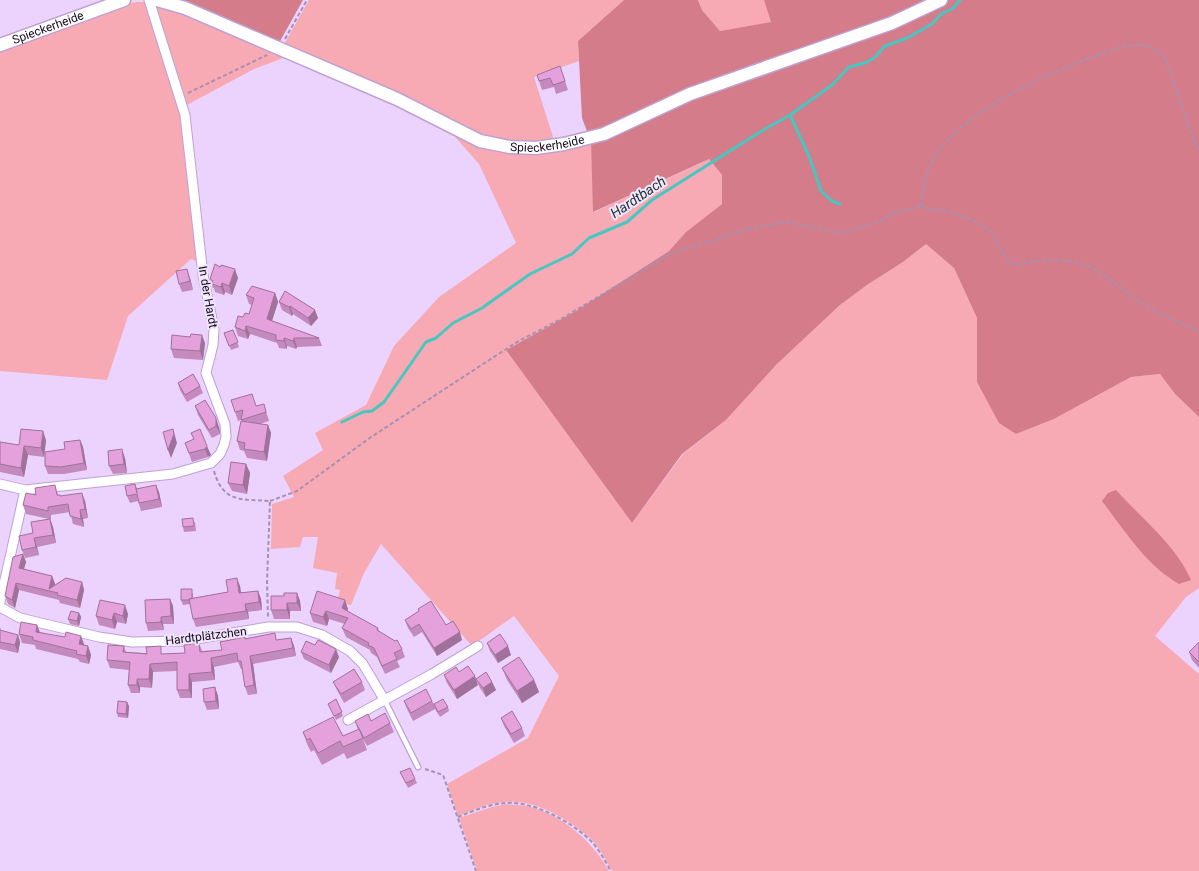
<svg xmlns="http://www.w3.org/2000/svg" width="1199" height="871" viewBox="0 0 1199 871" font-family="Roboto,sans-serif">
<style>
.green{fill:#f7aab4}
.forest{fill:#d47c89}
.lines{fill:none;stroke-linecap:round;stroke-linejoin:round}
.stream{stroke:#48c6c0;stroke-width:3}
.service-casing{stroke:#bea1d3;stroke-width:7}
.minor-casing{stroke:#bea1d3;stroke-width:11}
.secondary-casing{stroke:#bea1d3;stroke-width:15}
.path{stroke:#a591b3;stroke-width:2;stroke-dasharray:4 2.5;stroke-linecap:butt}
.service{stroke:#fff;stroke-width:4.5}
.minor{stroke:#fff;stroke-width:9}
.secondary{stroke:#fff;stroke-width:12}
.wall{fill:#c48abd}
.shaded-wall{fill:#a0719a}
.building{fill:#e4a1dc;stroke:#a0719a}
.labels{text-anchor:middle;stroke-width:4;stroke-linejoin:round;paint-order:stroke}
.street-label{font-size:12px;fill:#160b1d;stroke:#f1e5fb}
.water-label{font-size:14px;font-style:italic;fill:#1c3230;stroke:#f1e5fb}
</style>
<rect width="100%" height="100%" fill="#ebd3fd"/>
<path class="green" d="M309 0H624L578 41 579 61 534 77 554 140 510 142 480 135 282 48Z
M698 0H764L772 22 720 31 702 10Z
M136 2H146L178 97 199 262 191 259 128 316 107 380 0 371V51L121 5Z
M152 3 185 12 286 57 254 69 185 106Z
M449 130 480 145 591 142 594 212 709 159 722 175V204L686 232 669 251 576 311 506 350 632 523 683 454 726 420 776 365 840 305 867 285 903 262 926 244 954 268 977 318V382L1016 434 1054 419 1131 377 1160 374 1175 394 1199 417V588L1186 597 1155 636 1199 674V871H612C606 860 600 848 591 839 568 819 537 799 505 802 489 803 473 810 458 816L447 784 528 738 559 676 514 616 472 646 381 544 364 573 351 605 337 603 340 590 335 589 337 573 313 568 318 537H303L300 547 271 549 272 504 294 497 283 476 323 450 315 433 366 405 394 346 439 297 516 243 479 164Z
M506 804C516 805 527 805 537 809 567 819 594 844 609 871H477L459 818 492 807Z"/>
<path class="forest" d="M178 0H303L279 43Z
M624 0H698L702 10 720 31 771 22 764 0H1199V417L1175 394 1160 374 1131 377 1054 419 1016 434 999 423 977 382V318L954 268 926 244 903 262 867 285 840 305 776 365 726 420 682 454 632 523 506 350 576 311 669 251 686 232 722 204V175L709 159 593 212 591 142 582 118 578 41Z
M1116 490C1141 518 1176 545 1191 580L1179 584C1146 565 1125 531 1102 501L1108 493Z"/>
<g class="lines">
<path class="stream" d="M790 115 809 156 821 191 832 201 840 204
M342 422 363 412 372 411 384 402 426 342 436 338 453 323 482 308 530 274 572 254 589 238 627 222 652 200 760 132 790 115 832 85 849 67 865 63 874 58 885 46 907 38 932 24 941 14 952 9 960 0"/>
<g class="service-casing">
<path id="service" d="M385 701 418 767"/>
</g>
<g class="minor-casing">
<path id="minor" d="M0 484 25 490 173 474 211 463 220 454 224 445 226 437 225 424 206 373 213 345 214 329 203 275 185 115 149 0
M0 602 25 490
M0 607 20 618 99 637 132 642 184 641 268 627H297L322 635 350 651 363 664 385 701
M348 720 432 674 478 646"/>
</g>
<g class="secondary-casing">
<g id="secondary">
<path id="s1" d="M157 0 185 8 397 99 480 141 510 147 536 148 564 144 604 134 690 94 892 23 941 0"/>
<path id="s2" d="M0 45 124 0"/>
</g>
</g>
<path class="path" d="M285 39 307 0
M188 93 267 55
M920 207C924 183 928 162 944 144 979 104 1049 73 1098 55 1112 50 1127 43 1142 45 1152 46 1158 51 1165 57L1194 141 1199 149
M214 471C223 503 241 499 270 501L267 582 268 617
M270 501 297 491 371 437 517 342 561 319 667 256 680 250 716 240 747 229 787 222 840 233 879 222 895 212 920 207 951 212 973 220 992 232 1005 257 1015 265C1040 259 1070 256 1094 269 1109 278 1123 290 1137 300 1156 313 1178 322 1199 331
M425 769 443 775 476 871
M458 817C473 811 489 804 506 803 534 801 572 822 592 842 600 851 605 861 611 871"/>
<use href="#service" class="service"/>
<use href="#minor" class="minor"/>
<use href="#secondary" class="secondary"/>
</g>
<path class="wall" d="M537 75H563L568 90 556 94 554 87 542 90Z
M190 278 193 290 182 292 179 284Z
M238 278 232 295 225 292 224 295 215 292 214 288H213L210 279Z
M285 291 318 318 311 326 293 314 292 316 282 310 279 302Z
M275 293 278 302 272 321 319 338 322 346 297 347 296 349 287 346V349L279 348 277 343 250 334 248 339 238 336 235 327 243 317 249 314 252 305 249 304 246 295Z
M233 330 239 347 231 350 224 333Z
M205 343 203 360 174 358 171 349Z
M178 383 200 386 203 393 187 402 180 390Z
M264 404 269 421 260 424 268 425 271 433 267 461 247 458 244 451 240 450 237 441 242 421 241 420 238 421 235 412Z
M195 406 219 427 220 434 212 438 198 415Z
M191 433 211 455 208 457 192 462 185 443 194 439Z
M46 440 44 457 28 455 24 477 0 472V442L19 445Z
M80 440 83 447 87 470 64 474H48L45 466Z
M125 458 127 473 113 474 109 466Z
M246 464 250 473 247 494 232 491 228 483Z
M135 484 137 489 159 492 162 507 141 511 138 501 130 503 127 496Z
M55 485 58 495 60 496 85 501 88 518 83 519 84 527 73 524 70 512 51 515V519H50L53 527 56 543 37 547 39 555 25 558 22 550 33 533 49 519 26 514 23 505 36 495Z
M195 522 196 531 184 532 183 527Z
M23 554 26 562 24 569 52 576 55 584V585L82 582 84 590 80 608 60 603 59 600 19 590 15 608 8 604 5 596Z
M240 586 241 593 258 591 261 599 262 610 248 612 249 619 196 627 193 619 190 604 183 605 181 600 193 593V598L228 592Z
M317 591 348 609 347 611 378 628 379 631 402 649 405 657 397 661 400 667 385 674 377 657 371 653 370 650 346 637 342 628 345 624 329 619 327 626 313 622 310 613Z
M297 593 300 601 301 611H290V619H274L271 610 284 596Z
M170 599 173 606 174 624H163L164 630 148 631 146 623Z
M100 600 128 614 126 624 117 622 115 629 99 625 96 616Z
M418 609 446 625 462 640 437 656 422 632 414 637 408 628 405 620 419 611Z
M79 613 81 617 79 626 70 624 68 619Z
M37 625 40 632 84 644V645L88 646 91 655 89 664 80 662 78 659 36 649 35 645 22 643 19 634Z
M0 627 1 630 18 635 20 642 18 653 0 649Z
M246 638 277 640 291 638 294 646 296 656 253 664 257 694 248 695 245 687 242 669H241L238 662 214 667 215 680 192 682V698H180L177 690V671L153 672 152 688 140 687V693H131L128 685 129 670 110 668 107 660 124 646 126 652 164 654 185 653 199 643 202 651 222 650Z
M1199 642V668L1192 660 1189 652Z
M487 643 511 655 498 663 490 651Z
M301 652 339 657 331 673 304 659Z
M502 668 534 680 539 692 522 703 507 680Z
M459 672 478 685 457 699 447 683 444 675Z
M476 679 492 682 496 690 486 697 480 688Z
M333 682H362L365 690 344 703 337 690Z
M215 687 218 696 219 709 207 710 204 702Z
M336 699 343 716 336 720 328 704Z
M404 701H432L434 704 448 707 449 711 440 717 435 709 413 721 407 709Z
M129 706 128 718 118 717 117 713Z
M501 718 522 728 525 736 514 743 504 726Z
M355 721H371L390 723 394 732 367 746 363 739 367 750 347 759 344 753 322 765 314 750 311 752 307 744 303 732 343 736 358 730Z
M400 772 415 779 417 783 408 788Z"/>
<path class="shaded-wall" d="M187 269 190 278 193 290 190 281Z
M235 269 238 278 232 295 229 286Z
M222 283 225 292 224 295 221 287Z
M275 293 278 302 270 327 267 319Z
M290 306 293 314 292 316 289 307Z
M315 310 318 318 311 326 308 318Z
M246 326 250 334 248 339 245 331Z
M202 335 205 343 203 360 200 351Z
M284 338 287 346V349L284 341Z
M294 338 297 347 296 349 293 341Z
M216 418 219 427 220 434 216 426Z
M268 425 271 433 267 461 264 452Z
M173 429 177 443 171 458 168 450Z
M43 431 46 440 44 457 41 448Z
M80 440 83 447 87 470 84 463Z
M24 446 28 455 24 477 21 468Z
M207 446 211 455 208 457 205 449Z
M122 449 125 458 127 473 124 464Z
M246 464 250 473 247 494 243 485Z
M156 485 159 492 162 507 159 499Z
M82 493 85 501 88 518 85 509Z
M80 510 83 519 84 527 81 519Z
M50 519 53 527 56 543 53 535Z
M34 538 37 547 39 555 36 547Z
M23 554 26 562 22 576 19 568Z
M52 576 55 584 53 592 49 589Z
M237 578 240 586 242 601 239 593Z
M82 582 84 590 80 608 77 600Z
M16 583 19 590 15 608 12 600Z
M258 591 261 599 262 610 259 602Z
M297 593 300 601 301 611 297 603Z
M170 599 173 606 174 624 171 616Z
M345 600 348 609 346 616 342 608Z
M287 603 290 611V619L287 610Z
M245 604 248 612 249 619 246 611Z
M125 605 128 614 126 624 123 616Z
M326 611 329 619 327 626 323 617Z
M79 613 81 617 79 626 77 621Z
M114 613 117 622 115 629 112 620Z
M161 617 163 624 164 630 161 622Z
M37 625 40 634 36 632Z
M460 632 462 640 437 656 434 648Z
M18 635 20 642 18 653 15 645Z
M81 636 84 644 82 653 79 644Z
M291 638 294 646 296 656 293 648Z
M88 646 91 655 89 664 86 656Z
M508 646 511 655 498 663 495 655Z
M336 649 339 657 331 673 329 665Z
M250 656 253 664 257 694 254 685Z
M211 658 214 667 215 680 212 672Z
M150 664 153 672 152 688 149 679Z
M189 674 192 682V698L189 690Z
M475 676 478 685 457 699 454 690Z
M137 679 140 687V693L137 685Z
M534 680 539 692 522 703 517 691Z
M492 682 496 690 486 697 483 688Z
M215 687 218 696 219 709 216 701Z
M127 702 129 706 128 718 126 714Z"/>
<path class="building" d="M560 66 565 81 553 85 550 78 539 81 537 75Z
M215 264 220 267 221 265 235 269 229 286 222 283 221 287 212 284 213 281 210 279Z
M187 269 190 281 179 284 176 271Z
M252 286 275 293 267 319 319 338H294L293 341 284 338V341L276 340V335L246 326 245 331 235 327 238 316 243 317 245 313 249 314 254 298 246 295Z
M285 291 315 310 308 318 290 306 289 307 279 302Z
M233 330 238 342 229 346 224 333Z
M191 334 202 335 200 351 171 349 172 335 190 337Z
M193 374 200 386 185 395 178 383Z
M252 394 256 406 264 404 266 412 241 420 243 410 235 412 231 400Z
M205 400 216 418V426L209 430 195 406Z
M241 421 268 425 264 452 244 449 245 443 237 441Z
M21 429 43 431 41 448 24 446 21 468 0 464V442L19 445Z
M173 429 174 434 168 450 163 432Z
M200 429 207 446 205 449 189 453 185 443 194 439 191 433Z
M80 440 84 463 61 467 45 466V452L65 449 64 442Z
M122 449 124 464 109 466 108 451Z
M231 462 246 464 243 485 228 483Z
M135 484 137 493 136 489 156 485 159 499 139 503 137 494 127 496 125 486Z
M55 485 57 495H60V496L82 493 85 509 80 510 81 519 70 516 68 504 48 507V511L23 505 26 493 36 495 35 488Z
M193 518 194 526 183 527 182 519Z
M50 519 53 535 34 538 36 547 22 550 19 536 33 533 31 522Z
M23 554 19 568 52 576 49 589 66 578 82 582 77 600 57 595 58 593 16 583 12 600 5 596 13 557Z
M237 578 239 593 258 591 259 602 245 604 246 611 193 619 189 599 228 592 226 580Z
M181 589H192V598L189 599 190 600H181Z
M317 591 345 600 342 608 378 628 377 630 395 641 397 640 402 649 394 653 397 659 382 666 374 648 368 645 369 643 342 628 348 618 326 611 323 617 310 613Z
M284 593H297V603H287V610H271V596H284Z
M170 599 171 616 161 617V622L146 623 145 600Z
M100 600 125 605 123 616 114 613 112 620 96 616Z
M431 601 446 625 453 621 460 632 434 648 419 624 411 629 405 620 419 611 418 609Z
M71 611 79 613 77 621 68 619Z
M21 622 37 625 36 632 65 637 66 632 81 636 79 644 88 646 86 656 76 654 77 651 33 640V637L19 634Z
M0 630 18 635 15 645 0 642Z
M275 633 276 640 291 638 293 648 250 656 254 685 245 687 241 661H238L237 653 211 658 212 672 189 674V690H177V662L150 664 149 679H137V685H128L130 662 107 660 108 645 124 646 123 652 147 654 146 647 161 646V654L185 653 184 645 199 643 200 652 222 650 220 642 245 637V639Z
M500 634 508 646 495 655 487 643Z
M318 640 336 649 329 665 301 652 306 641 315 645Z
M1199 642V662L1189 652Z
M519 657 534 680 517 691 502 668Z
M468 666 475 676 454 690 444 675 456 667 459 672Z
M354 669 362 682 341 694 333 682Z
M486 672 492 682 483 688 476 679Z
M215 687 216 701 204 702 203 689Z
M426 689 432 701 411 713 404 701Z
M336 699 342 712 334 716 328 704Z
M443 699 448 707 438 712 434 704Z
M118 701 127 702 126 714 117 713Z
M512 711 522 728 511 734 501 718Z
M385 713 390 723 364 738 355 721 368 714 371 721Z
M333 717 343 736 359 729 363 738 343 747 340 741 318 753 310 738 307 740 303 732Z
M410 768 415 779 406 783 400 772Z"/>
<g class="labels">
<g class="street-label">
<text dy="4" stroke="none"><textPath href="#s2" startOffset="51">Spieckerheide</textPath></text>
<text dy="4" stroke="none"><textPath href="#s1" startOffset="421">Spieckerheide</textPath></text>
<text transform="translate(208 297) rotate(80)" y="4">In der Hardt</text>
<text transform="translate(206 636) rotate(-7)" y="4">Hardtplätzchen</text>
</g>
<g class="water-label">
<text transform="translate(638 197) rotate(-34)" y="5">Hardtbach</text>
</g>
</g>
</svg>
